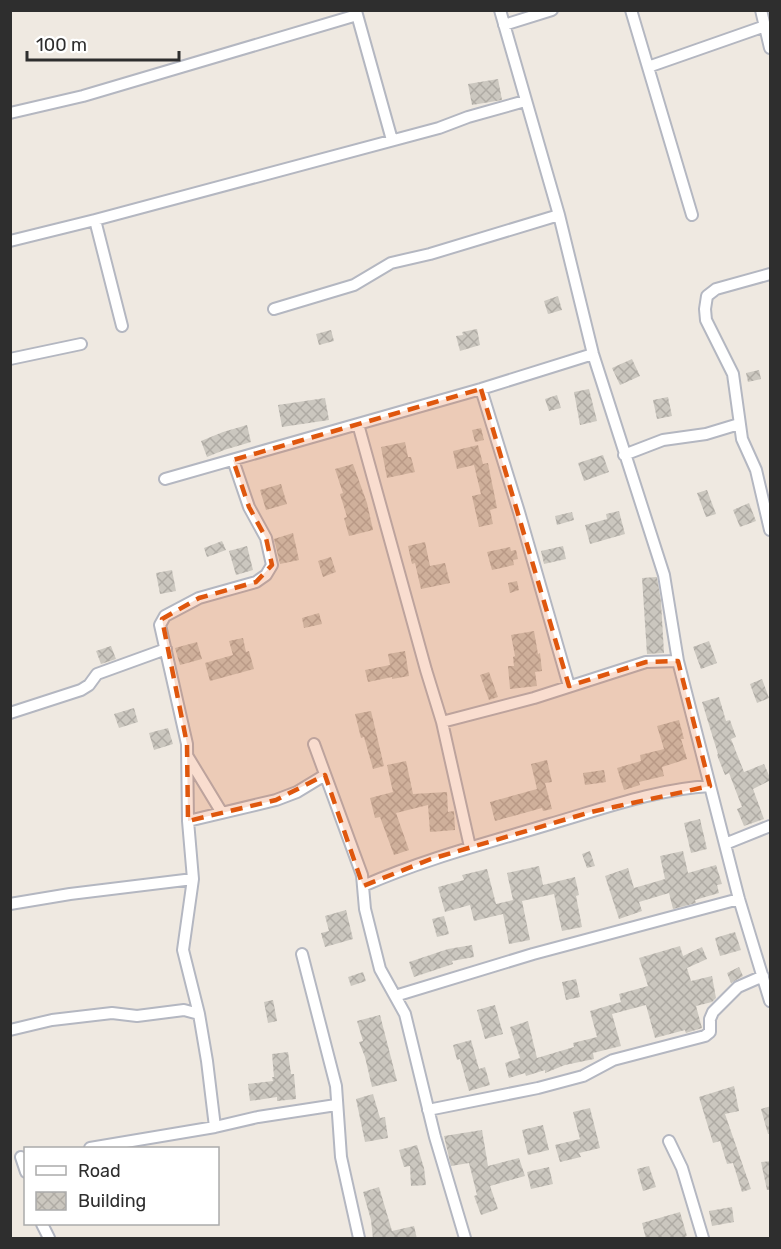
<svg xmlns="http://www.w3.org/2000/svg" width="781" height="1249" viewBox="0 0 781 1249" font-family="Rubik,sans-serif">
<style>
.building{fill:url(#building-cross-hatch)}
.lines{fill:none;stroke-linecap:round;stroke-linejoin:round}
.street-casing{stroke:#b4b7c1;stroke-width:14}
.street{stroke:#fff;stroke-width:10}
.marked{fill:#df570e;fill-opacity:0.2;stroke:#df570e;stroke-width:4.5;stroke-dasharray:12 8;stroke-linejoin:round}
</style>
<defs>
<pattern id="building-cross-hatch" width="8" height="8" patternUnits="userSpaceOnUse" patternTransform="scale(1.5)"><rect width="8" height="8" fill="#cbc7bf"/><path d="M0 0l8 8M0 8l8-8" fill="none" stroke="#afaba4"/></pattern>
</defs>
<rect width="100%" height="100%" fill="#efe9e1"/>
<path class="building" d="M498 79 502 100 472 105 468 84Z
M558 296 562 310 548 314 544 301Z
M477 329 480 345 460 351 456 336 463 335 462 332Z
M331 330 334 341 319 345 316 334Z
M632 359 640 376 620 385 612 368Z
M759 370 761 379 748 382 746 373Z
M589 389 597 421 580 425 574 392Z
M557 395 561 408 549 411 545 399Z
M668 397 672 416 657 419 653 400Z
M325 398 329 420 282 427 278 405Z
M247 425 251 442 224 450 207 457 201 441 223 432Z
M481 428 484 440 475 442 472 430Z
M405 442 408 457H411L415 472 387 478 381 447Z
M478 445 483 464 488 463 497 508 490 510 493 524 479 527 472 496 481 494 474 465 457 469 453 451Z
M603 455 609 472 584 481 578 463Z
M353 464 367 503 373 530 349 536 344 518 347 517 340 494 343 493 335 469Z
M281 484 287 504 266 510 260 490Z
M707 490 716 514 706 517 697 493Z
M749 503 756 521 740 527 733 510Z
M619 511 625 534 590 544 585 525 607 519 606 514Z
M572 512 574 520 557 525 555 516Z
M293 533 299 560 280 564 274 539Z
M222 541 226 550 207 557 204 548Z
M425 542 430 566 445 563 450 583 421 589 415 563 412 564 408 546Z
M247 546 253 570 236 575 229 551Z
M563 546 566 559 544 564 541 551Z
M510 547 511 551 516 550 518 559 513 560 514 565 492 570 487 552Z
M331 557 336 572 323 577 318 561Z
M172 570 176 591 160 594 156 573Z
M657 577 661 602 664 653 647 654 642 578Z
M517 581 519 590 510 593 508 583Z
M319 613 322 624 304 628 302 618Z
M534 631 538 654 540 653 542 671 535 672 537 686 510 689 508 666H514L513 657 515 656 511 635Z
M243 638 246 652 249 651 254 669 210 681 205 663 233 655 229 641Z
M709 641 717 663 701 669 693 647Z
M197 642 202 659 180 665 175 648Z
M111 646 116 659 101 664 96 651Z
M405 651 409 676 392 679V677L368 682 365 670 390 665 388 654Z
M489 672 498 697 489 700 480 675Z
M762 679 769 698 757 703 750 684Z
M719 697 726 721 730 720 736 737 731 739 744 772 764 764 771 780 753 789 764 819 744 826 737 809 742 807 729 773 725 775 717 755 718 754 702 702Z
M134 708 138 722 119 728 114 714Z
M371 711 384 766 373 769 364 737 361 738 355 714Z
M679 720 684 739H681L687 759 662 767 664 776 639 782 640 785 624 790 617 768 641 761 640 755 664 749 657 726Z
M168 728 173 744 154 750 149 733Z
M547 760 552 782 545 783 552 809 543 811 542 808 495 821 490 802 537 789 531 764Z
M406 761 413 794 447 792 448 812 454 811 455 830 430 832 428 805 396 813 409 850 394 855 380 817 375 818 370 798 393 792 387 765Z
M604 770 606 782 585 785 583 773Z
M700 819 707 849 691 853 684 823Z
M590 851 595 866 587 868 582 854Z
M683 851 688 873 716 865 722 884 717 885 719 893 695 900 696 903 673 909 669 893 639 902 642 911 619 919 605 876 628 868 634 888 665 879 660 856Z
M539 866 543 885 575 877 579 895 576 896 582 927 562 931 554 894 522 901 530 940 509 944 503 914 474 921 470 905 445 912 438 887 464 880 462 875 487 869 496 904 513 900 507 873Z
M346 910 353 939 325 947 321 933 329 931 325 916Z
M444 916 449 934 437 937 432 919Z
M735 932 741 950 720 956 715 938Z
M472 945 474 957 452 961 453 964 414 977 409 962 448 949Z
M680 946 683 956 702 947 707 959 687 968 691 981 712 976 716 998 712 1002 696 1006 702 1028 686 1033 685 1030 655 1038 646 1005 612 1014 621 1046 593 1053 594 1059 565 1065 545 1073V1070L526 1076 525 1073 509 1078 505 1063 520 1058 510 1027 528 1021 537 1058 574 1047 573 1043 597 1037 590 1011 621 1002 619 994 648 986 639 958Z
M739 967 743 976 731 983 727 973Z
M363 972 366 981 351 986 348 977Z
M576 979 580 997 566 1000 562 982Z
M273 1000 277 1021 268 1023 264 1002Z
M495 1005 503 1034 485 1039 477 1010Z
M380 1015 397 1081 372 1087 365 1057 359 1042 363 1041 357 1021Z
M471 1040 479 1069 485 1067 490 1085 469 1091 460 1059 457 1060 453 1045Z
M288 1052 291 1074H294L296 1099 277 1101V1097L250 1101 248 1084 273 1081 272 1077H274L272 1054Z
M734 1086 739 1111 725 1114 751 1189 742 1192 733 1163 727 1164 720 1141 713 1143 699 1097Z
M373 1094 380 1118 385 1117 388 1138 365 1142 356 1099Z
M771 1106V1134H768L761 1109Z
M590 1108 600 1148 579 1153 581 1157 560 1162 555 1145 580 1139 573 1112Z
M543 1125 549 1150 528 1155 522 1130Z
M482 1130 488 1166 519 1158 525 1176 490 1186 498 1209 481 1215 474 1196 477 1195 469 1163 451 1166 444 1136Z
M417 1145 424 1168 426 1185 411 1186 410 1166 404 1167 399 1150Z
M771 1161V1190H767L761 1162Z
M649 1166 656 1187 643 1191 637 1169Z
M549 1167 553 1184 531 1189 527 1172Z
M379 1187 392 1231 414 1226 417 1239H373L371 1220 363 1192Z
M732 1207 734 1222 712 1226 709 1211Z
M680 1212 687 1236 680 1239H646L642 1223Z"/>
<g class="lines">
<g class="street-casing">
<path id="street" d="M500 10 559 215 593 354 664 575 678 661 739 899 770 1001
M631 10 692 215
M761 10 770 48
M356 11 392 140
M504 25 552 10
M648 67 765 26
M10 113 83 96 357 15
M95 220 122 326
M10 241 95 220 439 128 468 117 525 101
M770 274 716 289 707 296 705 309 706 320 733 374 742 439 756 470 770 530
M274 309 354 285 391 263 430 254 559 215
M10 359 81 344
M481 389 519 512 569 686
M358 424 426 670 442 722 470 847
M624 455 663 440 706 434 739 424
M165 479 481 389 593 354
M10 713 81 690 89 685 97 674 166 649
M442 722 534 698 646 662 678 661
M314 744 362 875 365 909 380 969 405 1014 435 1137 465 1238
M188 757 222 813
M188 821 276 800 297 792 325 775
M725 844 770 826
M363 886C424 859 487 843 550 824 602 809 656 789 710 786
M10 904 70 894 193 879
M302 954 336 1086 341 1157 359 1238
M395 996 533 954 739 899
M10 1030 52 1020 112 1013 137 1016 184 1010 199 1014
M428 1110 538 1088 583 1076 613 1060 705 1036 710 1032V1019L713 1012 738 987 763 976
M215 1127 207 1061 199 1014 183 950 193 879 188 821 187 744 160 625 165 616 199 598 256 582 266 575 272 565 266 538 249 507 233 460
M669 1141 682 1168 703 1238
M90 1148 215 1127 258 1117 336 1105
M21 1157 26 1172
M42 1224 49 1238"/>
</g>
<use href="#street" class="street"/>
</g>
<path class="marked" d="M481 389 569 686 646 662 678 661 710 786 591 812 431 859 363 886 325 775 276 800 188 821 187 744 162 619 199 598 256 582 272 565 266 538 249 507 233 460Z"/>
<rect width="781" height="1249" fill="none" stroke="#2e2e2e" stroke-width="24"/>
<rect x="24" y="1147" width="195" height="78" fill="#ffffff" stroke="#ababab" stroke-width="1.5"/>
<rect x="36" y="1166" width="30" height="9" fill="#ffffff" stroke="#ababab" stroke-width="1.5"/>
<text x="78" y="1177" font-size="18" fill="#2e2e2e">Road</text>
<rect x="36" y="1192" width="30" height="18" fill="url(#building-cross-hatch)" stroke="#ababab" stroke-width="1.5"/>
<text x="78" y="1207" font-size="18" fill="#2e2e2e">Building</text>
<path d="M27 51v9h152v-9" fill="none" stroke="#2e2e2e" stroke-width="3"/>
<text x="36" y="51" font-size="18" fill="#2e2e2e" stroke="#ffffff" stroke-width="4.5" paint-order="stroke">100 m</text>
</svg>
